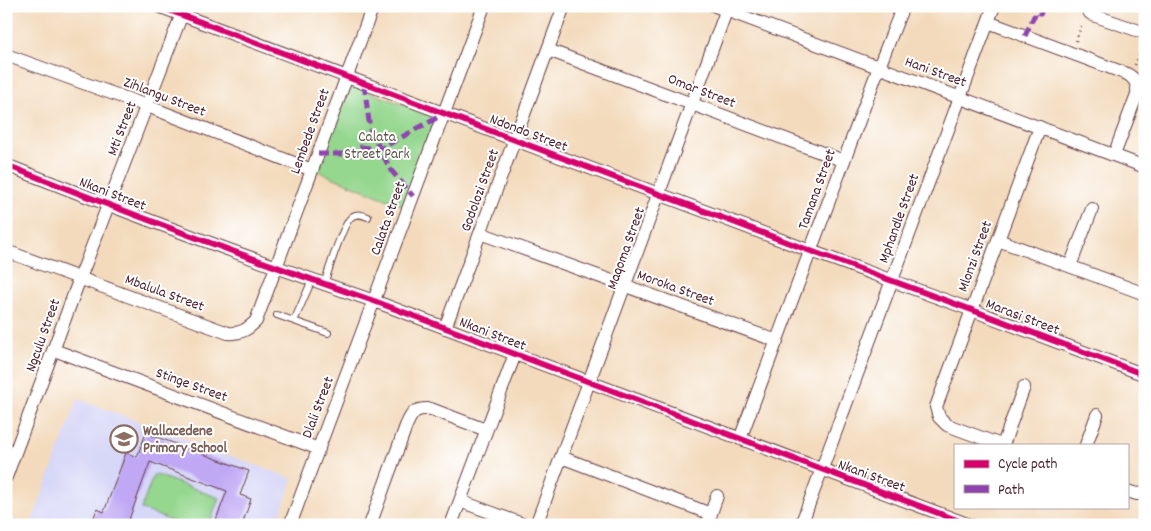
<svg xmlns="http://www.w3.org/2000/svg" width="1151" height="531" viewBox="0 0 1151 531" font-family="Dekko,sans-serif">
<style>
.built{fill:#d7d7f8}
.green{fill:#95d78f;stroke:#707b5d}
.building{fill:#c0a8f4}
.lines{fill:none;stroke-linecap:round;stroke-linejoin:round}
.service-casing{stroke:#633b41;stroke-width:8}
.minor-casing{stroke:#633b41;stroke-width:14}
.path{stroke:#633b41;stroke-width:2.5;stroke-dasharray:1 4;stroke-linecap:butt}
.service{stroke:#fff;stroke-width:6}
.minor{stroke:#fff;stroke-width:12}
.quiet{stroke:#8e44ad;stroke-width:5;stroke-dasharray:10 5;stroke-linecap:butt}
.cycleway-casing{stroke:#fff;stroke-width:9}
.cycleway{stroke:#d6006c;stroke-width:6}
.labels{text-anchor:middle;stroke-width:4;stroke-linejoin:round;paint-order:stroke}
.street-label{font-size:15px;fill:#4a1f2b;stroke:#fff}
.park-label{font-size:15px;fill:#605649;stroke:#fff}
.education-label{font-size:15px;font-weight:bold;fill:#785e54;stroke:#fff;text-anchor:start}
</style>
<rect width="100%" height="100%" fill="#fff"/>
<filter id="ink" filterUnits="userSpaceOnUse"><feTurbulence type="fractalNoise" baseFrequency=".02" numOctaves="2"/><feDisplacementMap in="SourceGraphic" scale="10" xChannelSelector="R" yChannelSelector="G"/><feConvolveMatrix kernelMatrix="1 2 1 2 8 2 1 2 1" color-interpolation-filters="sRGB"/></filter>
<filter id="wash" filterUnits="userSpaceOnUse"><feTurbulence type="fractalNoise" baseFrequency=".0096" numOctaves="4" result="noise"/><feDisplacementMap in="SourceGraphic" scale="20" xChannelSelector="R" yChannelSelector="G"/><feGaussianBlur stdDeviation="1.12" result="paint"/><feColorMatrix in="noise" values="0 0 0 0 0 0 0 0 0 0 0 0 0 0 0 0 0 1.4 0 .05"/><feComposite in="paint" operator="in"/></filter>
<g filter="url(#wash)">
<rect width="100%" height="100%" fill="#f3dabc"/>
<path class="built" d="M78 399 293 479 276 525H31Z"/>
<path class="green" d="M356 87 428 114 433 119V127L403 206 317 171 347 92 352 88Z
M154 474 219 498 209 525H182L141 509Z"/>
<g id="blocks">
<path class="building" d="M146 433 249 471 240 495 251 499 242 525H214L227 491 150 462 127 525H91L97 509 104 512 126 453 137 457Z"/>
</g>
</g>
<g filter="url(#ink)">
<use href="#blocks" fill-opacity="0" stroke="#633b41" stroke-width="1"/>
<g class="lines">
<g class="service-casing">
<path id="service" d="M324 284C328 273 344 219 353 216 358 213 363 215 368 217
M277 315 328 333
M294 321 312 280"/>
</g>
<g class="minor-casing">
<path id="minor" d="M158 6 816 253 972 310 1145 375
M715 6 1145 167
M1085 6 1090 13 1093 15 1145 33
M988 22 1127 74C1135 78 1138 85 1137 94L1114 155
M548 50 844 161
M6 55 147 106 312 170
M6 165C128 213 250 259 374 301L970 525
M480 233 777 341
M998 240 1145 294
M6 251 228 333C240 334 247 330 256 321L373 6
M1070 266 1092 209
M445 328 564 6
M54 350 319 449
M740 439 879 67 903 6
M1001 445 947 425 939 417 936 407 1040 127
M1003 445 1024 387
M1086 445 1097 415
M561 457 711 514
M6 477 80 278 185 6
M1127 491 1137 494 1145 493
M460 501 525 525
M290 525 484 6
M370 525 406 426C412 412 415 408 431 409L486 430
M451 525 515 354
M536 525 728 6
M707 525 717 496
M801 525 994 6"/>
</g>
<path class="path" d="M1076 41 1082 23
M1135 65 1143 45"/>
<use href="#service" class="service"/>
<use href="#minor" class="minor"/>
<path class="quiet" d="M1025 36 1034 16 1039 18 1043 6
M364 84 370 129 390 169 413 196
M318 154H354L361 147 380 149 444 114"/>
<g class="cycleway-casing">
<path id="cycleway" d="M158 6 816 253 972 310 1145 375
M6 165C128 213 250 259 374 301L970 525"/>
</g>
<use href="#cycleway" class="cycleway"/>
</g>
</g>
<defs>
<g id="school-ring" transform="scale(1.4375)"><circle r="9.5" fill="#fff" stroke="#8d6e63" stroke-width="1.5"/><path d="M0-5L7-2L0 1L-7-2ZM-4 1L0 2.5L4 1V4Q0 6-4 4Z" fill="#8d6e63"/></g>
</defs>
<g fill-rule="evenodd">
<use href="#school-ring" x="124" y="439"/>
</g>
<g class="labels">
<g class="street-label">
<text transform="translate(936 71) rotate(20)" y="5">Hani Street</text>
<text transform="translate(702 90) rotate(21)" y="5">Omar Street</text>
<text transform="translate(165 96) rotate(21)" y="5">Zihlangu Street</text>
<text transform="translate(121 128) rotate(-69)" y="5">Mti Street</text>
<text transform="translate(309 131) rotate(-70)" y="5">Lembede Street</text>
<text transform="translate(529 132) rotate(21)" y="5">Ndondo Street</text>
<text transform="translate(816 189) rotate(-70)" y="5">Tamana Street</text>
<text transform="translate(479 190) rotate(-70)" y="5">Godolozi Street</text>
<text transform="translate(113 193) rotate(21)" y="5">Nkani Street</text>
<text transform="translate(387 218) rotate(-70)" y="5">Calata Street</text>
<text transform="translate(898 218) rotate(-70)" y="5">Mphandle Street</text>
<text transform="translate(625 248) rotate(-70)" y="5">Maqoma Street</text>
<text transform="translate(974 256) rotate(-70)" y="5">Mlonzi Street</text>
<text transform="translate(676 287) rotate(20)" y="5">Moroka Street</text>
<text transform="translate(165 292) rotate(20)" y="5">Mbalula Street</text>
<text transform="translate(1023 316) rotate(21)" y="5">Marasi Street</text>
<text transform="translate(493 333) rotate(21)" y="5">Nkani Street</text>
<text transform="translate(42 335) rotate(-70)" y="5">Ngculu Street</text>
<text transform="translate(192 384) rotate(20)" y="5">Stinge Street</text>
<text transform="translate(317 407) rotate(-69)" y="5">Dlali Street</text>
<text transform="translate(872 475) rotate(20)" y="5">Nkani Street</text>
</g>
<g class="park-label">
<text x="377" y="141">Calata<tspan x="377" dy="17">Street Park</tspan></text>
</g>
<g class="education-label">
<text x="143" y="435">Wallacedene<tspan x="143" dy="17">Primary School</tspan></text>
</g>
</g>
<rect width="1151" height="531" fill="none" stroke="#fff" stroke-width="25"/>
<rect x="954" y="444" width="175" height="65" fill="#ffffff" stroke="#b7a5aa"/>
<rect x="964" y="460" width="25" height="8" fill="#d6006c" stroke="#b7a5aa"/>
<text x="998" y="468" font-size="15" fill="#4a1f2b">Cycle path</text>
<rect x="964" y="485" width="25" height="8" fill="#8e44ad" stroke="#b7a5aa"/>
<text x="998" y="494" font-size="15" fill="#4a1f2b">Path</text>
</svg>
